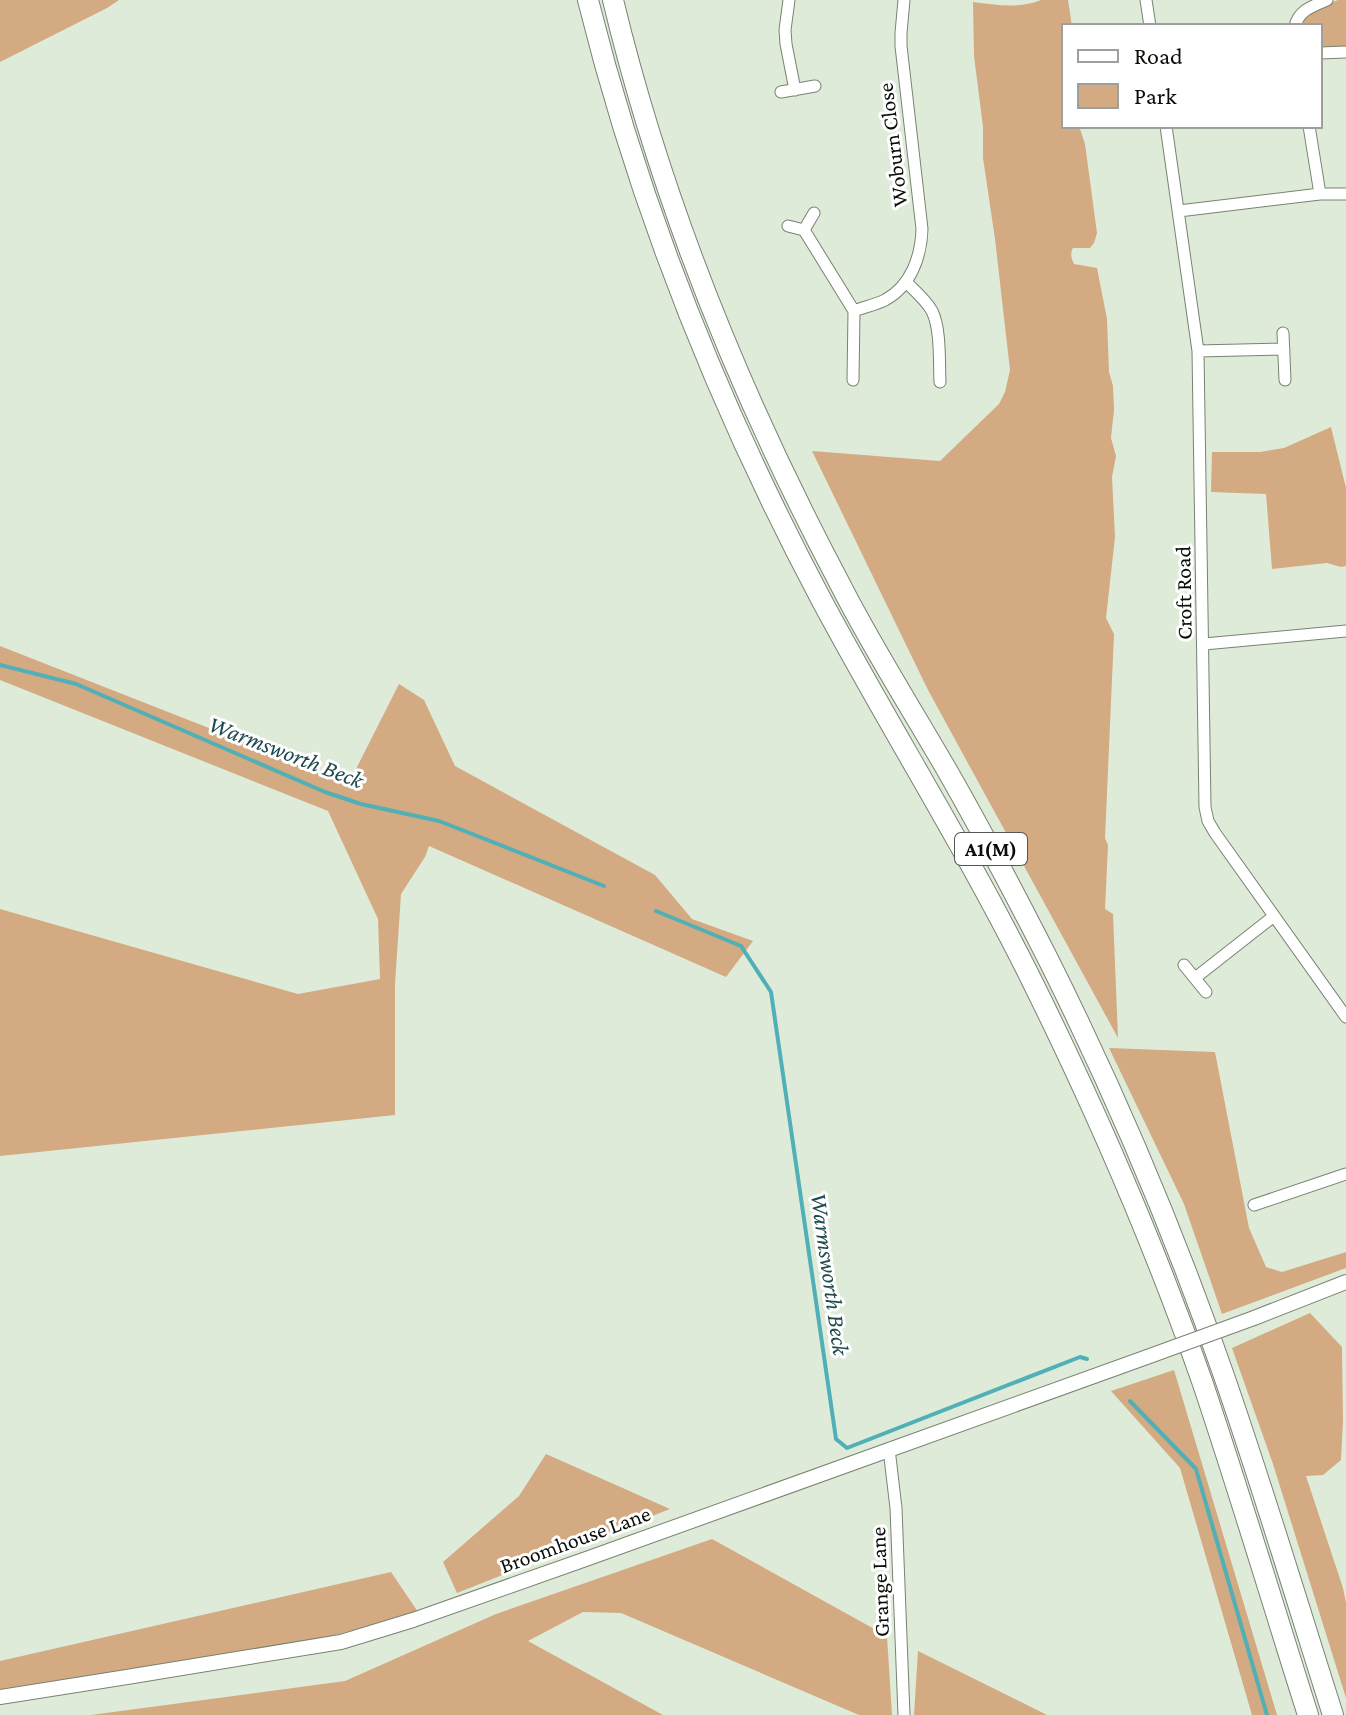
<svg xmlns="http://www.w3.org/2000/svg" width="1346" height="1715" viewBox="0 0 1346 1715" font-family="'Crimson Pro',serif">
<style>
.green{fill:#d3aa82}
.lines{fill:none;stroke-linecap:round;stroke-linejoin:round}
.stream{stroke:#51afb6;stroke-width:4}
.minor-casing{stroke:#788272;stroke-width:13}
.tertiary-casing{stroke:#788272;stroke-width:16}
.motorway-casing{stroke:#788272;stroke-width:22}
.minor{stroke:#fff;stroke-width:11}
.tertiary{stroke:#fff;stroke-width:14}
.motorway{stroke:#fff;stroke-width:20}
.tertiary-bridge-casing{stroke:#788272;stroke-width:16;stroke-linecap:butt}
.tertiary-bridge{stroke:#fff;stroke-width:14}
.labels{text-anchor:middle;stroke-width:6;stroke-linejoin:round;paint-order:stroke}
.shield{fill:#fff;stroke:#545652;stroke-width:2}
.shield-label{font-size:20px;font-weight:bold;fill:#0a0e08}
.street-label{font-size:22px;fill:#0a0e08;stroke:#fff}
.water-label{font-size:24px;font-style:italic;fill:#1f4a4e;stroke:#fff}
</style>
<rect width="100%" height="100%" fill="#dfebd9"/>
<path class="green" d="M0 0H119L107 8 0 62Z
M1041 0H1068L1072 26H1064V126H1079L1085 144 1097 233 1094 243 1090 248H1073C1070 253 1071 258 1074 264L1097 268 1107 319 1109 372 1113 386 1114 410 1111 438 1116 456 1112 477 1115 537 1106 618 1114 634 1105 838 1108 845 1105 909 1113 914 1118 1038 928 690 812 451 940 461 999 404 1005 392 1010 370 995 239 983 158V127L974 56 973 2C996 5 1019 9 1041 0Z
M1338 0H1346V46L1320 47V26H1300C1305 10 1324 6 1338 0Z
M1331 427 1346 488V566L1341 567 1327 563 1272 569 1266 494 1211 492 1212 452H1260L1284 448Z
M0 646 321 772 353 775 399 684 424 700 455 766 655 875 692 919 753 941 726 977 429 846 425 857 401 894 395 984V1115L0 1156V909L298 994 380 979 378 919 328 811 0 680Z
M1109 1048 1215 1052 1249 1228 1266 1267 1282 1272 1346 1252V1268L1222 1314 1184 1204Z
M1310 1313 1342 1347 1343 1421 1341 1460 1323 1475 1306 1476 1343 1588 1346 1603V1698L1273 1464 1232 1348Z
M1174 1370 1277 1715H1252L1180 1468 1111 1391Z
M546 1454 670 1509 457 1593 443 1562 519 1496Z
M712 1539 887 1636 892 1715H859L621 1613 583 1612 528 1641 663 1715H91L345 1681 496 1614Z
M391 1572 418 1612 310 1642 0 1691V1661Z
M918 1651 1047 1715H914Z"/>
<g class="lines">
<path class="stream" d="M0 665 76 684 325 792 361 804 439 821 604 886
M656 911 741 946 771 992 836 1439 847 1448 1080 1357 1087 1359
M1130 1401 1196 1469 1267 1715"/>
<g class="minor-casing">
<path id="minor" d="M789 0 785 30 786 44 795 90
M1146 0 1150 26
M1295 26C1299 10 1313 6 1327 0
M1320 53 1346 52
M781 92 815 86
M1166 126 1198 351 1205 807 1208 821 1215 833 1346 1017
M1309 126 1320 194
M1179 211 1320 194H1346
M788 226 804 230 814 213
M804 230 854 311 853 380
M906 282C915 291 926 300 932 311 941 329 939 362 940 382
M854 311C864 307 875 305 885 300 911 286 921 257 922 229L901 46V33L904 0
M1283 333 1285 380
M1198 351 1284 349
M1204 644 1346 631
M1184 965 1206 992
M1195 978 1274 916
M1254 1205 1346 1174
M889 1449 896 1508 904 1715"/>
</g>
<g class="tertiary-casing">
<path id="tertiary" d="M1254 1318 1346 1282
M0 1697 127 1677 341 1642 413 1620 586 1559 1147 1357"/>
</g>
<g class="motorway-casing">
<path id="motorway" d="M588 0C640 209 721 411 822 601 890 728 967 850 1031 979 1096 1110 1155 1246 1203 1384 1240 1494 1273 1605 1308 1715
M613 0C662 204 742 399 840 584 874 651 915 714 952 779 986 839 1018 900 1049 961 1116 1095 1175 1234 1224 1376 1263 1488 1297 1602 1333 1715"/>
</g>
<use href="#minor" class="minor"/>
<use href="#tertiary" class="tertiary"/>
<use href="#motorway" class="motorway"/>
<g class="tertiary-bridge-casing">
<path id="tertiary-bridge" d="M1147 1357 1254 1318"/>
</g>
<use href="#tertiary-bridge" class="tertiary-bridge"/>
</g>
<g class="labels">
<rect class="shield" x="955" y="833" width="72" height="32" rx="6"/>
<g class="shield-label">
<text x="991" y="856">A1(M)</text>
</g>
<g class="street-label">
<text transform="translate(892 145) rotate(-97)" y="8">Woburn Close</text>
<text transform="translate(1183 593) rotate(-91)" y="8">Croft Road</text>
<text transform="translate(575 1539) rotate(-20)" y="8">Broomhouse Lane</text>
<text transform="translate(879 1582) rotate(-92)" y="8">Grange Lane</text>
</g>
<g class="water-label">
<text transform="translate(286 752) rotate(21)" y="8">Warmsworth Beck</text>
<text transform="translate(830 1274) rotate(82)" y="8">Warmsworth Beck</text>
</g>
</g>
<rect x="1062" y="24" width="260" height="104" fill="#ffffff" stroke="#9d9f9c" stroke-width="2"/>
<rect x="1078" y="50" width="40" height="12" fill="#ffffff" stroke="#9d9f9c" stroke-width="2"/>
<text x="1134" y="64" font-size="24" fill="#0a0e08">Road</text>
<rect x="1078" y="84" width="40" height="24" fill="#d3aa82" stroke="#9d9f9c" stroke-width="2"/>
<text x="1134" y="104" font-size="24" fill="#0a0e08">Park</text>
</svg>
